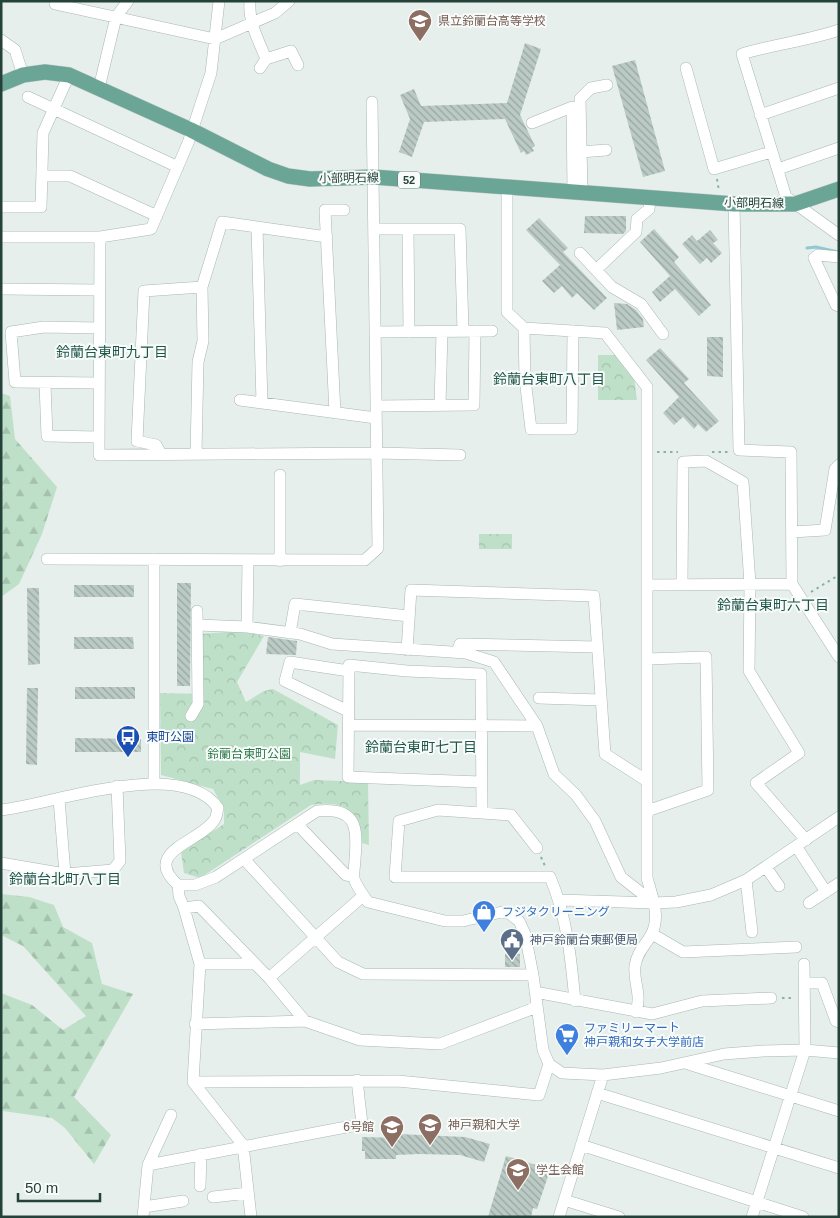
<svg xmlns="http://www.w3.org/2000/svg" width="840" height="1218" viewBox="0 0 840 1218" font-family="Helvetica,'Noto Sans JP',sans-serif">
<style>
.forest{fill:url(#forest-firs)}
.park{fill:url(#park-crowns)}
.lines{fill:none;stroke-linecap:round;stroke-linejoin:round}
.stream{stroke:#8ec9d4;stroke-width:3}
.building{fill:url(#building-back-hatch)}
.minor-casing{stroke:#a8b8b2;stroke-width:12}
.major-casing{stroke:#c2cac8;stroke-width:16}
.path{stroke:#86b3a5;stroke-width:2;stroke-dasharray:2.5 4;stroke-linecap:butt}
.minor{stroke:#fff;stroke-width:11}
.major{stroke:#6aa596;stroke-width:15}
.labels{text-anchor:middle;stroke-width:4;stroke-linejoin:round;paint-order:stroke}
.shield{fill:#f7fbf9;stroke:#637a73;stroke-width:1}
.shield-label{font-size:11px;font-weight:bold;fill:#24423a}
.education-label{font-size:12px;fill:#785e54;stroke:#f7fbf9;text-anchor:start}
.street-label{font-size:12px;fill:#24423a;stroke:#f7fbf9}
.transit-label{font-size:12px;fill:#164399;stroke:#f7fbf9;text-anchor:start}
.park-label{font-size:12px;fill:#2d7a4b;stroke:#f7fbf9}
.shop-label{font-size:12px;fill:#366cbe;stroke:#f7fbf9;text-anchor:start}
.service-label{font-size:12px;fill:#4e5e75;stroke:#f7fbf9;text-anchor:start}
.neighbourhood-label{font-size:14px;fill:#1f5548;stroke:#f7fbf9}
</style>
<defs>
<pattern id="forest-firs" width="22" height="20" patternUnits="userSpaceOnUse" patternTransform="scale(1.25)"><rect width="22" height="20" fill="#bfe0c8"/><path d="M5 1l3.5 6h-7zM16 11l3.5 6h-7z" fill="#a4c1ad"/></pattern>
<pattern id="park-crowns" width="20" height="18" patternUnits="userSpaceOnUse" patternTransform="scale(1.25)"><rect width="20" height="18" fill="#bfe0c8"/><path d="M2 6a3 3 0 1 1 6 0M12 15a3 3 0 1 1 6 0" fill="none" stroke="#a4c1ad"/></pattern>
<pattern id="building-back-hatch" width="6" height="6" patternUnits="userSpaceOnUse" patternTransform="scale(1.25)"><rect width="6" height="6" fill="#bbcac4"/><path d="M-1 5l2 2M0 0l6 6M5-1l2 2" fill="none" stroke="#98a6a0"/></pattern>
</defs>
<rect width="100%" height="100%" fill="#e6efeb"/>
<path class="forest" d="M1 393 10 396 15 439 57 487 42 534 19 584 1 597V492L4 487 1 485Z
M1 894 29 897 54 905 63 927 92 943 102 984 133 994 74 1097 111 1135 94 1164 65 1128 52 1118 3 1111 1 1107V993L32 1005 63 1030 86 1016 23 946 1 935Z"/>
<path class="park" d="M598 355H617L634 377 637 400H598Z
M479 534H512V549H479Z
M236 631 264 636 237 682 246 702 264 691 273 689 338 725 335 759 300 752V785L314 780 368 782 369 845 362 843C356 810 346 800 311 805L200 878 184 873 181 852 224 824V809L213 789 161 775 160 693 202 694V634Z"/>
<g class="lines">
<path class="stream" d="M807 248 816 247 838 252"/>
</g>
<path class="building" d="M525 43 541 49 520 115 535 146 532 148 534 151 526 155 524 151 521 153 505 119 424 122 412 157 399 152 410 119 400 95 414 89 421 106 507 103Z
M635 60 665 171 643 177 612 66Z
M585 216H626V231L623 234 584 233Z
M539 218 568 248 563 252 607 298 594 310 577 293 572 298 562 286 554 293 542 281 560 265 526 230Z
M654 229 679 257 674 262 711 305 699 316 675 289 660 302 652 292 670 276 640 242Z
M710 230 718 240 713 243 722 253 711 263 707 258 700 264 682 244 692 235 697 241Z
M614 303 627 304 636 310 643 319 644 327 617 330Z
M707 337H723V377L707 376Z
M660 348 689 379 684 383 719 421 706 432 698 424 694 429 683 417 674 425 663 413 679 397 646 360Z
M177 583H191L190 686H177Z
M74 585H134V597H74Z
M27 588H39L40 664 28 665Z
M74 637H133L134 649H74Z
M268 637 297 641 296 655 266 654Z
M75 687H135V699H75Z
M27 688H38L37 765 26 764Z
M75 738 141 739V752H75Z
M505 954H520V967H505Z
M398 1134 465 1137 490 1144 484 1162 460 1155 419 1154 396 1155V1159H365V1151H362V1137L398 1138Z
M506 1156 546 1168 545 1172 549 1173 537 1209 533 1208 531 1217H488Z"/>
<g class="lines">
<g class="minor-casing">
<path id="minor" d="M57 1 55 4 215 39 275 13 289 1
M250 1C248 22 259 41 266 59
M839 30C807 41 774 44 742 54L786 197 839 235
M1 40 15 50 23 75
M260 68 266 59 291 51 298 65
M686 68 714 169 771 152
M99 88 116 17 128 1
M28 97 178 167
M760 115 839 88
M532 123 572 107 573 192
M581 152 606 150
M778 169 839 148
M44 176H70L157 216
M507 187V312L524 328 605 333 647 387V878C652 896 661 917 651 935 645 946 637 952 635 966 633 982 642 994 636 1012
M582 193 580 99 591 88 607 85
M734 204 739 450 791 452 792 584 839 657
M1 207H41L43 133 69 75
M257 227 262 403
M374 229H460L463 331
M408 229 409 332
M1 237H100L151 229 188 143 211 73 219 1
M100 237 99 455 377 453 460 455
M580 253 612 287 641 304 663 334
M839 257 818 255 814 258 836 305 839 306
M596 270 636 232 637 219 649 209 650 198
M1 289 99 290
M524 328 525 379 531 429H572L573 331
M375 332 492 331
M99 383 15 382 11 332 44 327 99 328
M45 384 47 436 99 437
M240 400 376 418
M440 405 442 332
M376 406 474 405 475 331
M335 413 325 210H344
M161 454 156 445 137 441 144 291 202 287
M196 454 198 362 203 341 202 287 222 222 327 237
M280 475V561
M792 532 825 530 835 469 839 465
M47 559 365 560 378 548 372 102
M647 585 792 584
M682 585 683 462 706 461 743 482 750 584 749 671 799 753 756 783 806 840
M198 625 247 627 300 634 332 644 466 653 494 662 537 726 554 774 576 795 595 821 621 877 654 903 676 902 711 895 746 880 839 817
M247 627 248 561
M290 633 295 604 409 616
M407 650 411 590 594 596 605 754 647 781
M457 652 460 644 597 647
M647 659 706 657 708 790 647 811
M539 698 601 700
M348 711 285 681 290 662 349 671
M191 716 198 704 197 611
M349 725 537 726
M481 782 348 777 349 665 407 671 481 674 482 812
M154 783V559
M59 799 65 874
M1 810C54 804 182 756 218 808 217 811 217 816 215 819 202 842 140 851 178 885H195L216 877 317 811C356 807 358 826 355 859 355 865 353 873 354 879 357 887 363 895 368 902L445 921H463L502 912 510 914 519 921 525 934 533 975 543 1050 549 1064 562 1073 603 1075 661 1068 724 1054 763 1051 805 1050 839 1053
M297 824 346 875 354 877
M796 846 826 892
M537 848 511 815 438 810 399 821 395 877H550C567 917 571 958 575 1001
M244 859 338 962 363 974 533 975
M1 863 65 874 113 870 120 861 117 786
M766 867 779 886
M746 880 752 932
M178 885 179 896 184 908 200 964 193 1082 243 1145 251 1217
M560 900 654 903
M809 903 839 883
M184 908 199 906 269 978 305 1021
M652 934 683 952 796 947
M200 964H255
M269 978 363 896
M805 983H822L836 1021 839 1022
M535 992 652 1014 702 1001 771 998
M195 1024 305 1021 360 1040 440 1044 537 1007
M685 1063 839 1111
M193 1082 398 1081 539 1095 549 1064
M597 1093 839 1168
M581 1145 803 1217
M148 1165 362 1124 357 1080
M200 1186 201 1154
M213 1197 248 1193
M564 1200 619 1217
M144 1207 183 1201
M143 1217 148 1165 171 1115
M559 1217 603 1075
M752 1217 805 1050 804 964"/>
</g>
<g class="major-casing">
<path id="major" d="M1 84 23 75 45 72 69 75 191 130 268 169 288 176 310 179 373 177 734 204H795L839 189"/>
</g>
<path class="path" d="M717 179 719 191
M657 452H678
M712 452H728
M811 592 839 575
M541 857 545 866
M782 998H793"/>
<use href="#minor" class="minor"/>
<use href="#major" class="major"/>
</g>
<defs>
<g id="school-pin" transform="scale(1.25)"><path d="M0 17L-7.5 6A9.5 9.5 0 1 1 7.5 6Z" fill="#8d6e63" stroke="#f7fbf9"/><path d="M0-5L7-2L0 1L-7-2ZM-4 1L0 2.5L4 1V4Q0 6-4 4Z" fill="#fff"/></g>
<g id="bus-pin" transform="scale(1.25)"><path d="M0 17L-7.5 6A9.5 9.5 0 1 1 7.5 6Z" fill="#1a4fb4" stroke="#f7fbf9"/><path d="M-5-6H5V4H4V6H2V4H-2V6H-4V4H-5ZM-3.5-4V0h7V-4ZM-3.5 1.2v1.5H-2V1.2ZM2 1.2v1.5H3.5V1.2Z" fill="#fff"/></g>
<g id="shop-pin" transform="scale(1.25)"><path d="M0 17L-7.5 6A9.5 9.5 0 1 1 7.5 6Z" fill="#3f7fe0" stroke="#f7fbf9"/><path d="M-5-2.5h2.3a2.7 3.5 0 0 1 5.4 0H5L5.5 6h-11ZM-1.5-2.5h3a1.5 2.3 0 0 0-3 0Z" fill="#fff"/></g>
<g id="civic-pin" transform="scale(1.25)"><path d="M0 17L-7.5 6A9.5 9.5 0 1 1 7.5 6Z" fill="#5c6f8a" stroke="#f7fbf9"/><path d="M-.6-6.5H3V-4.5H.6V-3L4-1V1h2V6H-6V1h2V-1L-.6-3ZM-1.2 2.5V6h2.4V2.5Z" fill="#fff"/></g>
<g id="supermarket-pin" transform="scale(1.25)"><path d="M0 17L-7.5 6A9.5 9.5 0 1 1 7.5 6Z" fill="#3f7fe0" stroke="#f7fbf9"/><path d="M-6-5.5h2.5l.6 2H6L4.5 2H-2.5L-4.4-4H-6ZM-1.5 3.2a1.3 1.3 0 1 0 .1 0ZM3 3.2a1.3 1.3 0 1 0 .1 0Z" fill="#fff"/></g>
<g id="university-pin" transform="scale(1.25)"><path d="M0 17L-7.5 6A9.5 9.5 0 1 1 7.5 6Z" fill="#8d6e63" stroke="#f7fbf9"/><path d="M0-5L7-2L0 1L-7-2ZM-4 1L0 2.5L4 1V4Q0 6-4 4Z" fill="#fff"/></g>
</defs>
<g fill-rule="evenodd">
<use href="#school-pin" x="420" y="21"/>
<use href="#bus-pin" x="128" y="737"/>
<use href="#shop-pin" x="484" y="912"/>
<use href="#civic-pin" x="512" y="940"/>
<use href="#supermarket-pin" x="567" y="1035"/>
<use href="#university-pin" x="430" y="1125"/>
<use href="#university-pin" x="392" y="1127"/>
<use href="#university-pin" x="518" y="1170"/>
</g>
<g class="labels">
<rect class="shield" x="398" y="171.5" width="22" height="17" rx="4"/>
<g class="shield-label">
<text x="409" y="184">52</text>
</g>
<g class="education-label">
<text x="438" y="25">県立鈴蘭台高等学校</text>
<text x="448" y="1129">神戸親和大学</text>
<text x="374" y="1131" text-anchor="end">6号館</text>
<text x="536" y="1174">学生会館</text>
</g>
<g class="street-label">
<text transform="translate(349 178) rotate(-1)" y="4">小部明石線</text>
<text transform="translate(754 203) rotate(1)" y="4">小部明石線</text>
</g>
<g class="transit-label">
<text x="146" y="741">東町公園</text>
</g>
<g class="park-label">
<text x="249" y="758">鈴蘭台東町公園</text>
</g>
<g class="shop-label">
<text x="502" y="916">フジタクリーニング</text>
<text x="584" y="1032">ファミリーマート<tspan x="584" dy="14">神戸親和女子大学前店</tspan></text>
</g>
<g class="service-label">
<text x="530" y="944">神戸鈴蘭台東郵便局</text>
</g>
<g class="neighbourhood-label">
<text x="112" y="357">鈴蘭台東町九丁目</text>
<text x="549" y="384">鈴蘭台東町八丁目</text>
<text x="773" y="610">鈴蘭台東町六丁目</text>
<text x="421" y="752">鈴蘭台東町七丁目</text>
<text x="65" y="884">鈴蘭台北町八丁目</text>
</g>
</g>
<rect width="840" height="1218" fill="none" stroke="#24423a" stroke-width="5"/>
<path d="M18 1193v8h82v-8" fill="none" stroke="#24423a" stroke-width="2.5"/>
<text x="25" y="1193" font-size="15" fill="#24423a" stroke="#f7fbf9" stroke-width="4" paint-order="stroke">50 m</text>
</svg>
